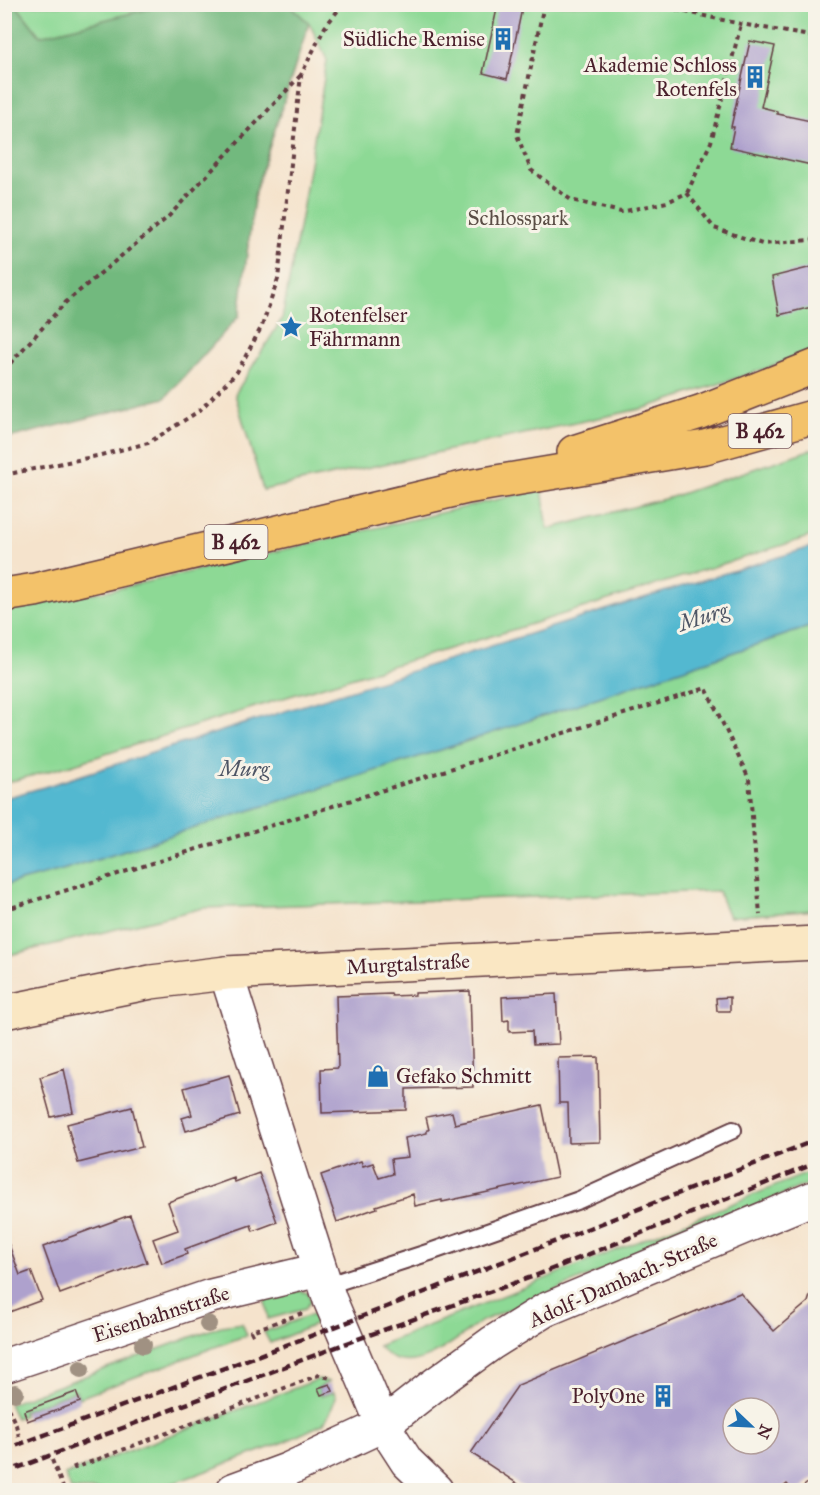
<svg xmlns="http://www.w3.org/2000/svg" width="820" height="1495" viewBox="0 0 820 1495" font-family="'IM FELL Great Primer',serif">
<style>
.green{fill:#8dd995;stroke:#6c7c60;stroke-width:1.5}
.forest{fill:#72b97e;stroke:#5e6c54;stroke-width:1.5}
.water{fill:#52b8d0;stroke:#4e6c7e;stroke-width:1.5}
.building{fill:#aea1cd;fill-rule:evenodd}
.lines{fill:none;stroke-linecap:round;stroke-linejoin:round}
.lane-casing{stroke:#643c43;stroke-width:20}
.street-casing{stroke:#643c43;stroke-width:36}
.secondary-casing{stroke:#643c43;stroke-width:36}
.primary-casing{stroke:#643c43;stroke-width:36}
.path{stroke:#643c43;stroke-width:4;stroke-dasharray:4.5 4.5;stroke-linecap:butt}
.lane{stroke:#fff;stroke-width:16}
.street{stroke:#fff;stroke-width:33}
.secondary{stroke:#fae7c3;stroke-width:33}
.primary{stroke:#f3c26a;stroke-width:33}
.rail{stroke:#4a1f2b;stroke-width:4.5;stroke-dasharray:9 4.5;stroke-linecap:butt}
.tree{fill:#a09182}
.labels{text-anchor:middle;stroke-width:6;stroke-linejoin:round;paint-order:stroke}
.shield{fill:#f7f3e8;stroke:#7e5f64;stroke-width:1.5}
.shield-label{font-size:20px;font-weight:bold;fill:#4a1f2b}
.poi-label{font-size:21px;fill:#4a1f2b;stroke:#f7f3e8;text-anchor:end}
.park-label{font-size:21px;fill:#5b4e46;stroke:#f7f3e8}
.street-label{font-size:21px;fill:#4a1f2b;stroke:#f7f3e8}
.water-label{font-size:22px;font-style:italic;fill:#4d5565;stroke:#f7f3e8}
</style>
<rect width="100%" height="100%" fill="#f7f3e8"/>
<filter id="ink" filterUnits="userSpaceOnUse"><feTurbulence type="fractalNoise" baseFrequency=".0167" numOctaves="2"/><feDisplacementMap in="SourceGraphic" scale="12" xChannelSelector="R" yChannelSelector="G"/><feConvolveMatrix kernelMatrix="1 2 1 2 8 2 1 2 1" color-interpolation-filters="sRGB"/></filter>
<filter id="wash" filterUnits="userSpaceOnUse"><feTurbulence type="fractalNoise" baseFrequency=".008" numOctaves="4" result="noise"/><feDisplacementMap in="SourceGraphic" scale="24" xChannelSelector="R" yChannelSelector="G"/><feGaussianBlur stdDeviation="1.35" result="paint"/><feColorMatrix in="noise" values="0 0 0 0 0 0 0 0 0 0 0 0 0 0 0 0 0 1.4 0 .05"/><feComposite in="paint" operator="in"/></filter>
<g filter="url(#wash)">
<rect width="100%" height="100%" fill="#f5e3cc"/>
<path class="green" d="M16 5H164L40 36Z
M289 5H815V350L771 367 645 408 263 490 235 394 282 319 302 212 327 60 309 23Z
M815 448V535L522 627 290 696 71 765 5 783V609L116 589 542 489 548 529 672 497Z
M815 625V910L729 917 718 891 203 908 5 956V885L62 870 453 746Z
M815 1170V1181L482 1321C459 1337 417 1376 389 1356 385 1354 382 1349 378 1346Z
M288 1288 308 1293 311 1301 305 1309 268 1319 264 1294Z
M313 1314 317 1324 270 1343 264 1332Z
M242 1323 247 1335 79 1398 76 1391 23 1411V1416L16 1418 9 1404 221 1326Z
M319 1379 329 1382 318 1388 321 1396 334 1392 336 1397 330 1413 323 1424 282 1443 155 1490H71L65 1475Z"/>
<path class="forest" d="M164 5H289L309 23 255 192 239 316 165 398 17 436 5 438V5H16L40 36Z"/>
<path class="water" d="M815 546V625L453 746 62 870 5 885V798L44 787 647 597Z"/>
<g id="blocks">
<path class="building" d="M498 4H523L507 79 483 73Z
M750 41 775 46 761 107 777 111V114L816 122V166L730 147 734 127H731Z
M816 266V306L779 315 772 277Z
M470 991 473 1087 406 1089V1110L322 1113 321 1069 338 1068 336 996 391 994 392 996 415 995V993Z
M556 994 559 1044 533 1045 532 1031 509 1032V1020L503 1021 502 997Z
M730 997V1011H717L716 998Z
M598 1057 600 1142 569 1143 568 1103H559L558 1058Z
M64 1069 73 1112 51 1117 40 1077Z
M229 1075 240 1115 186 1131 182 1118 192 1115 184 1088Z
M542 1105 557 1177 442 1202V1200L415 1206 413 1194 376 1206 377 1208 337 1222 321 1175 361 1161 363 1166 373 1163 379 1178 393 1174 391 1159 408 1157 405 1138 427 1133V1130H429L426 1117 452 1112 455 1124Z
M132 1107 142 1147 78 1163 67 1124Z
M259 1173 277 1222 253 1231 251 1225 228 1233 185 1249 187 1254 162 1263 153 1239 178 1230 168 1202 234 1178 235 1182Z
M130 1215 147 1262 60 1294 43 1247Z
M9 1245 20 1275 31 1271 42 1300 4 1314V1246Z
M815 1280 816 1476 799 1490H792L787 1484 779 1490H527L471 1453 518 1385 740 1293 774 1331 808 1302ZM733 1408H769V1444H733Z
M330 1384 333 1391 321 1395 318 1388Z
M76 1392 80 1402 27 1421 24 1411Z"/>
</g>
</g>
<g filter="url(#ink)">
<use href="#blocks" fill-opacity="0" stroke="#643c43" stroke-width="1.5"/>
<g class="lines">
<g class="lane-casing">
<path id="lane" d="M325 1286 430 1252 579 1200 733 1130"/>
</g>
<g class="street-casing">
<path id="street" d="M226 973 330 1300 383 1425 407 1462 436 1490
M4 1366 211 1296 319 1270
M233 1490 287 1470 383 1425 434 1385 492 1343 545 1310 816 1197"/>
</g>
<g class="secondary-casing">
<path id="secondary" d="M4 1012 151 982 226 973 816 943"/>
</g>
<g class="primary-casing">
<path id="primary" d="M574 452 700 412 816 366
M4 595 35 590 467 487 705 447 816 416"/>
</g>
<path class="path" d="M544 4 517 135 531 170 571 200 621 212 667 202 687 193 711 142 741 24
M650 4 741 24 816 37
M687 193 714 228 762 244 811 240 816 238
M4 370 66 302 168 217 301 75
M4 475 97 456 148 443 199 411 237 372 262 326 278 279 301 75 325 27 343 4
M4 910 706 688 749 779 760 915
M253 1335 251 1331 303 1313
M4 1400 16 1425 19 1437
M52 1460 64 1490
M74 1465 75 1468 319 1375 330 1378"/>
<use href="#lane" class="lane"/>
<use href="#street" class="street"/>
<use href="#secondary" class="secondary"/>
<use href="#primary" class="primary"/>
<path class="rail" d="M4 1450 340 1325 816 1140
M4 1473 347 1343 537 1275 816 1163"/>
</g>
<g class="tree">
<circle cx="208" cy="1324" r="9"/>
<circle cx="143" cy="1345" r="9"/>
<circle cx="81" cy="1369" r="9"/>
<circle cx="15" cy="1393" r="9"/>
</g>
</g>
<defs>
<g id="building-bare" transform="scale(1.8)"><path d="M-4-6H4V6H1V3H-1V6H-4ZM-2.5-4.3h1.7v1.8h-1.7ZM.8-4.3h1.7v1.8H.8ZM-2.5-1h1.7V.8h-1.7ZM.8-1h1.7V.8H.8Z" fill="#1f6fb2" stroke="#f7f3e8" stroke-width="2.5" paint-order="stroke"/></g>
<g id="sight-bare" transform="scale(1.8)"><path d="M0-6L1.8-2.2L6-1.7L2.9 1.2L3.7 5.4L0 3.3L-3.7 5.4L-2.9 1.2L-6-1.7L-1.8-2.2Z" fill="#1f6fb2" stroke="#f7f3e8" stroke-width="2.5" paint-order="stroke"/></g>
<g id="shop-bare" transform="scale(1.8)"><path d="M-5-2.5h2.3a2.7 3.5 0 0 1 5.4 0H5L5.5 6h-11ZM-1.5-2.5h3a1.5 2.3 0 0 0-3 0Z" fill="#1f6fb2" stroke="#f7f3e8" stroke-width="2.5" paint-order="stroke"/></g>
</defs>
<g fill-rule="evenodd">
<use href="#building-bare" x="503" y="39"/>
<use href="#building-bare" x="755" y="77"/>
<use href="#sight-bare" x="291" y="327"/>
<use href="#shop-bare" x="378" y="1076"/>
<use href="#building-bare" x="663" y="1396"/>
</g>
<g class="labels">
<g class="shield">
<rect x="728.5" y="414" width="63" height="34" rx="4.5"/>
<rect x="204.5" y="525" width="63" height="34" rx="4.5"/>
</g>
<g class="shield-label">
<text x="760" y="438">B 462</text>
<text x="236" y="549">B 462</text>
</g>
<g class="poi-label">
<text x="485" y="46">Südliche Remise</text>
<text x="737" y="72">Akademie Schloss<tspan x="737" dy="24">Rotenfels</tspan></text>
<text x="309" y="322" text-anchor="start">Rotenfelser<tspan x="309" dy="24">Fährmann</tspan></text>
<text x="396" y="1083" text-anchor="start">Gefako Schmitt</text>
<text x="645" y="1403">PolyOne</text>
</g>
<g class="park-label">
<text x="518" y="225">Schlosspark</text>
</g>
<g class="street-label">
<text transform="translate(408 964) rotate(-3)" y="7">Murgtalstraße</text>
<text transform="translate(623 1280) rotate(-24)" y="7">Adolf-Dambach-Straße</text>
<text transform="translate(161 1314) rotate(-18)" y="7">Eisenbahnstraße</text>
</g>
<g class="water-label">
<text transform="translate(703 616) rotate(-18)" y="8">Murg</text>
<text x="244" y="776">Murg</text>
</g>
</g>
<rect width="820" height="1495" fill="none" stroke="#f7f3e8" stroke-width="24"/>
<g transform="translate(751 1426) rotate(113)"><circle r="28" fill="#f7f3e8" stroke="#b29e9c" stroke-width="1.5"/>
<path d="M0-4.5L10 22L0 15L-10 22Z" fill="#1f6fb2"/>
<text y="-9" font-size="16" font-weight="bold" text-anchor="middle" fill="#4a1f2b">N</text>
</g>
</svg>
